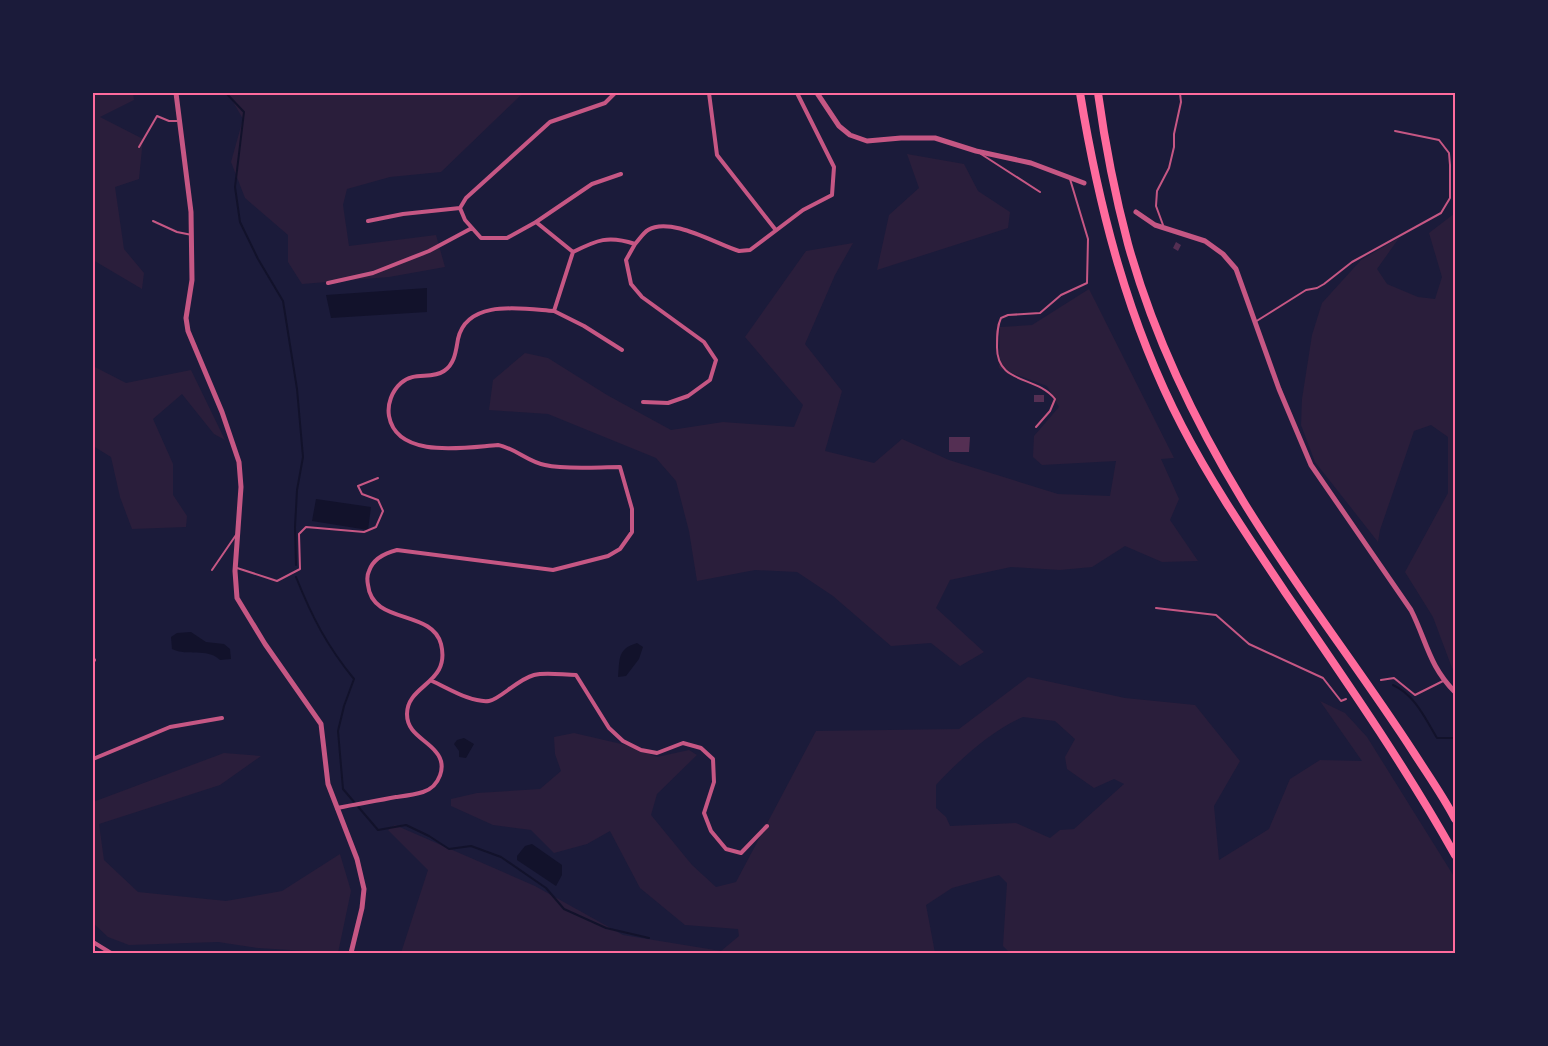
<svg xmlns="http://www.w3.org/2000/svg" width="1548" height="1046" viewBox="0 0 1548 1046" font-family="'Fira Sans',sans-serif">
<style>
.green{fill:#2a1e3b;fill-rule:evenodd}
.water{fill:#12122b}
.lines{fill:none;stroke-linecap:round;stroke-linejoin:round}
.stream{stroke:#12122b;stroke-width:2}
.building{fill:#542f53}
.service{stroke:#c65784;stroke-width:2}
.minor{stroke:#c65784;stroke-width:4}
.tertiary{stroke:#c65784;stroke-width:5}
.motorway{stroke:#ff6b9d;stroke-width:8}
.neatline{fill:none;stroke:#ff6b9d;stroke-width:2}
</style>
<rect width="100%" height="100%" fill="#1b1b3a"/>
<path class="green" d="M93 93H133L134 100 100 117 143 139 139 179 115 187 124 249 144 273 142 289 93 260Z
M228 93H526L520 96 441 172 390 177 347 189 343 205 349 246 436 235 445 267 389 277 302 284 288 262V235L245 198 231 162 243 119Z
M907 154 964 164 978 191 1010 212 1008 228 877 270 889 215 919 188Z
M1455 213V671L1452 668 1433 617 1405 572 1448 493V437L1431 425 1414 431 1380 530 1378 542 1315 462 1301 425 1302 399 1312 335 1322 303 1361 260 1399 238 1377 269 1387 284 1418 297 1435 299 1442 277 1429 233Z
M853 243 835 275 805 344 842 391 825 451 874 463 902 439 949 460 1058 494 1110 496 1116 461 1042 465 1033 457 1034 436 1059 407 1047 386 999 368 1000 327 1032 325 1089 289 1174 458 1161 459 1179 499 1170 520 1198 561 1162 562 1125 546 1092 567 1060 570 1011 567 950 580 936 608 984 652 960 666 931 643 891 646 833 596 797 572 755 570 697 581 689 531 676 481 656 458 548 414 489 410 493 380 525 353 548 358 607 395 671 430 723 422 794 427 803 405 745 337 806 251Z
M93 366 126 383 191 370 225 440 214 434 182 394 153 419 173 464V495L187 516 186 527 132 529 120 497 111 457 93 446Z
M1028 677 1125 698 1195 705 1240 761 1214 806 1219 860 1269 829 1290 779 1320 760 1362 761 1320 701 1345 713 1367 737 1455 878V953H1010L1003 946 1007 883 999 875 952 888 926 905 935 953H401L428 870 388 830 395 825 535 886 623 935 721 951 739 936 738 929 685 925 640 888 610 831 587 844 554 853 531 830 493 825 451 806V799L477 793 540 789 561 771 555 754 554 737 574 733 630 746 657 757 689 750 697 755 657 794 651 815 692 865 716 887 736 882 816 731 959 729ZM1023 717 1055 721 1075 739 1065 757 1067 769 1094 788 1114 779 1124 784 1074 829 1060 830 1050 838 1016 823 950 826 946 817 936 808V785C959 760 992 730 1023 717Z
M224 753 261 756 220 785 99 824 104 860 138 892 226 901 282 891 340 854 351 891 338 953 258 948 218 942 129 945 108 937 93 923V802Z"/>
<path class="water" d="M427 288V312L331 318 326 295Z
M316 499 371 507 368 530 312 521Z
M191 632 206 642 224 644 230 649 231 659 220 660C206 647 188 657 172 649L171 637 177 633Z
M637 643 643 647 639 659 626 676 618 677C620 659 617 649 637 643Z
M464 738 474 744 466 758 459 757V751L454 744 457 740Z
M532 844 562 865V875L556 886 517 860V856L525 846Z"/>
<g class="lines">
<path class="stream" d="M226 93 244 112 235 187 240 222 258 259 283 301 297 389 303 457 297 490 295 527 296 565
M296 577C312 617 327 646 354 679L344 706 338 731 343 789 378 830 406 825 429 836 449 849 471 846 501 857 546 888 564 909 606 928 649 938
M1393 685C1415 695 1425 718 1437 738H1455"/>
</g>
<path class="building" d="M1176 242 1181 245 1178 251 1173 248Z
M1034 395H1044V402H1034Z
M949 437H970L969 452H949Z"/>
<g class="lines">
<path class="service" d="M139 147 157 116 169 121H177
M981 154 1040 192
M153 221 177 232 192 235
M1163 225 1156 206 1157 191 1169 168 1174 147V134L1181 102 1180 93
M1255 322 1306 290 1317 288 1324 284 1352 262 1441 213 1450 198V165L1449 153 1439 140 1395 131
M1036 427 1050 411 1055 399C1036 375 996 385 997 346 997 336 997 326 1001 318L1008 315 1040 313 1061 295 1087 283 1088 239 1070 179
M237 568 277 581 300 569 299 534 306 527 364 532 376 527 383 511 378 500 362 494 358 486 378 478
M212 570 236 535
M1156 608 1216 615 1249 644 1323 678 1341 701 1346 699
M1381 680 1394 678 1415 695 1443 681"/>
<path class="minor" d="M709 93 717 155 775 229
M368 221 403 214 460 208
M536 222 592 184 621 174
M635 244 626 260 631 284 642 297 704 342 716 360 710 380 688 396 668 403 643 402
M573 252 536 222 507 238H481L465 220 460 208 466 198 550 122 605 103 615 93
M328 283 373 273 429 251 472 228
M554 311 584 326 622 350
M93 661 94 660
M432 681C448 688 471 703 489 701 499 700 518 679 534 675 546 672 563 675 576 675L609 728 623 741 641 750 657 753 683 743 701 748 713 759 714 782 704 813 711 831 726 849 741 853 767 826
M93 759 170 727 222 718
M337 808C357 804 376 801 396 797 404 796 414 795 423 792 439 787 448 766 436 752 426 739 407 734 407 714 407 684 451 684 441 644 432 609 372 625 368 585 367 580 367 575 369 571 373 559 385 553 397 550L553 570 608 556 620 549 632 532V509L620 467C598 467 566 470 545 465 528 462 515 448 498 445 467 447 397 460 389 416 387 404 392 391 401 383 414 371 431 380 444 371 455 364 456 350 458 339 467 298 524 309 554 311L573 252C597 240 608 235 635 244 639 240 643 233 648 230 670 216 716 244 739 251L750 250 803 210 832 195 834 167 797 93
M93 942 111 953"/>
<path class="tertiary" d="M176 93 191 212 192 280 186 318 188 331 222 412 239 462 241 487 235 571 237 598 265 644 321 724 328 784 357 859 364 889 362 908 351 953
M817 93 839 126 850 135 867 141 901 138H935L976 151 1031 163 1084 183
M1136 212 1155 225 1205 241 1223 254 1236 269 1279 389 1311 465 1411 610C1427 642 1429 666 1455 692"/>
<path class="motorway" d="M1080 93C1099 208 1128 322 1182 426 1212 484 1249 538 1285 592 1344 678 1404 764 1455 855
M1098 93C1105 144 1115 195 1128 244 1153 334 1195 422 1243 501 1296 588 1359 668 1414 753 1428 775 1443 796 1455 819"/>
</g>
<rect width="1548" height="1046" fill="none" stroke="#1b1b3a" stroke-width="189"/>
<rect x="94" y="94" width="1360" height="858" class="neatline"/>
</svg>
